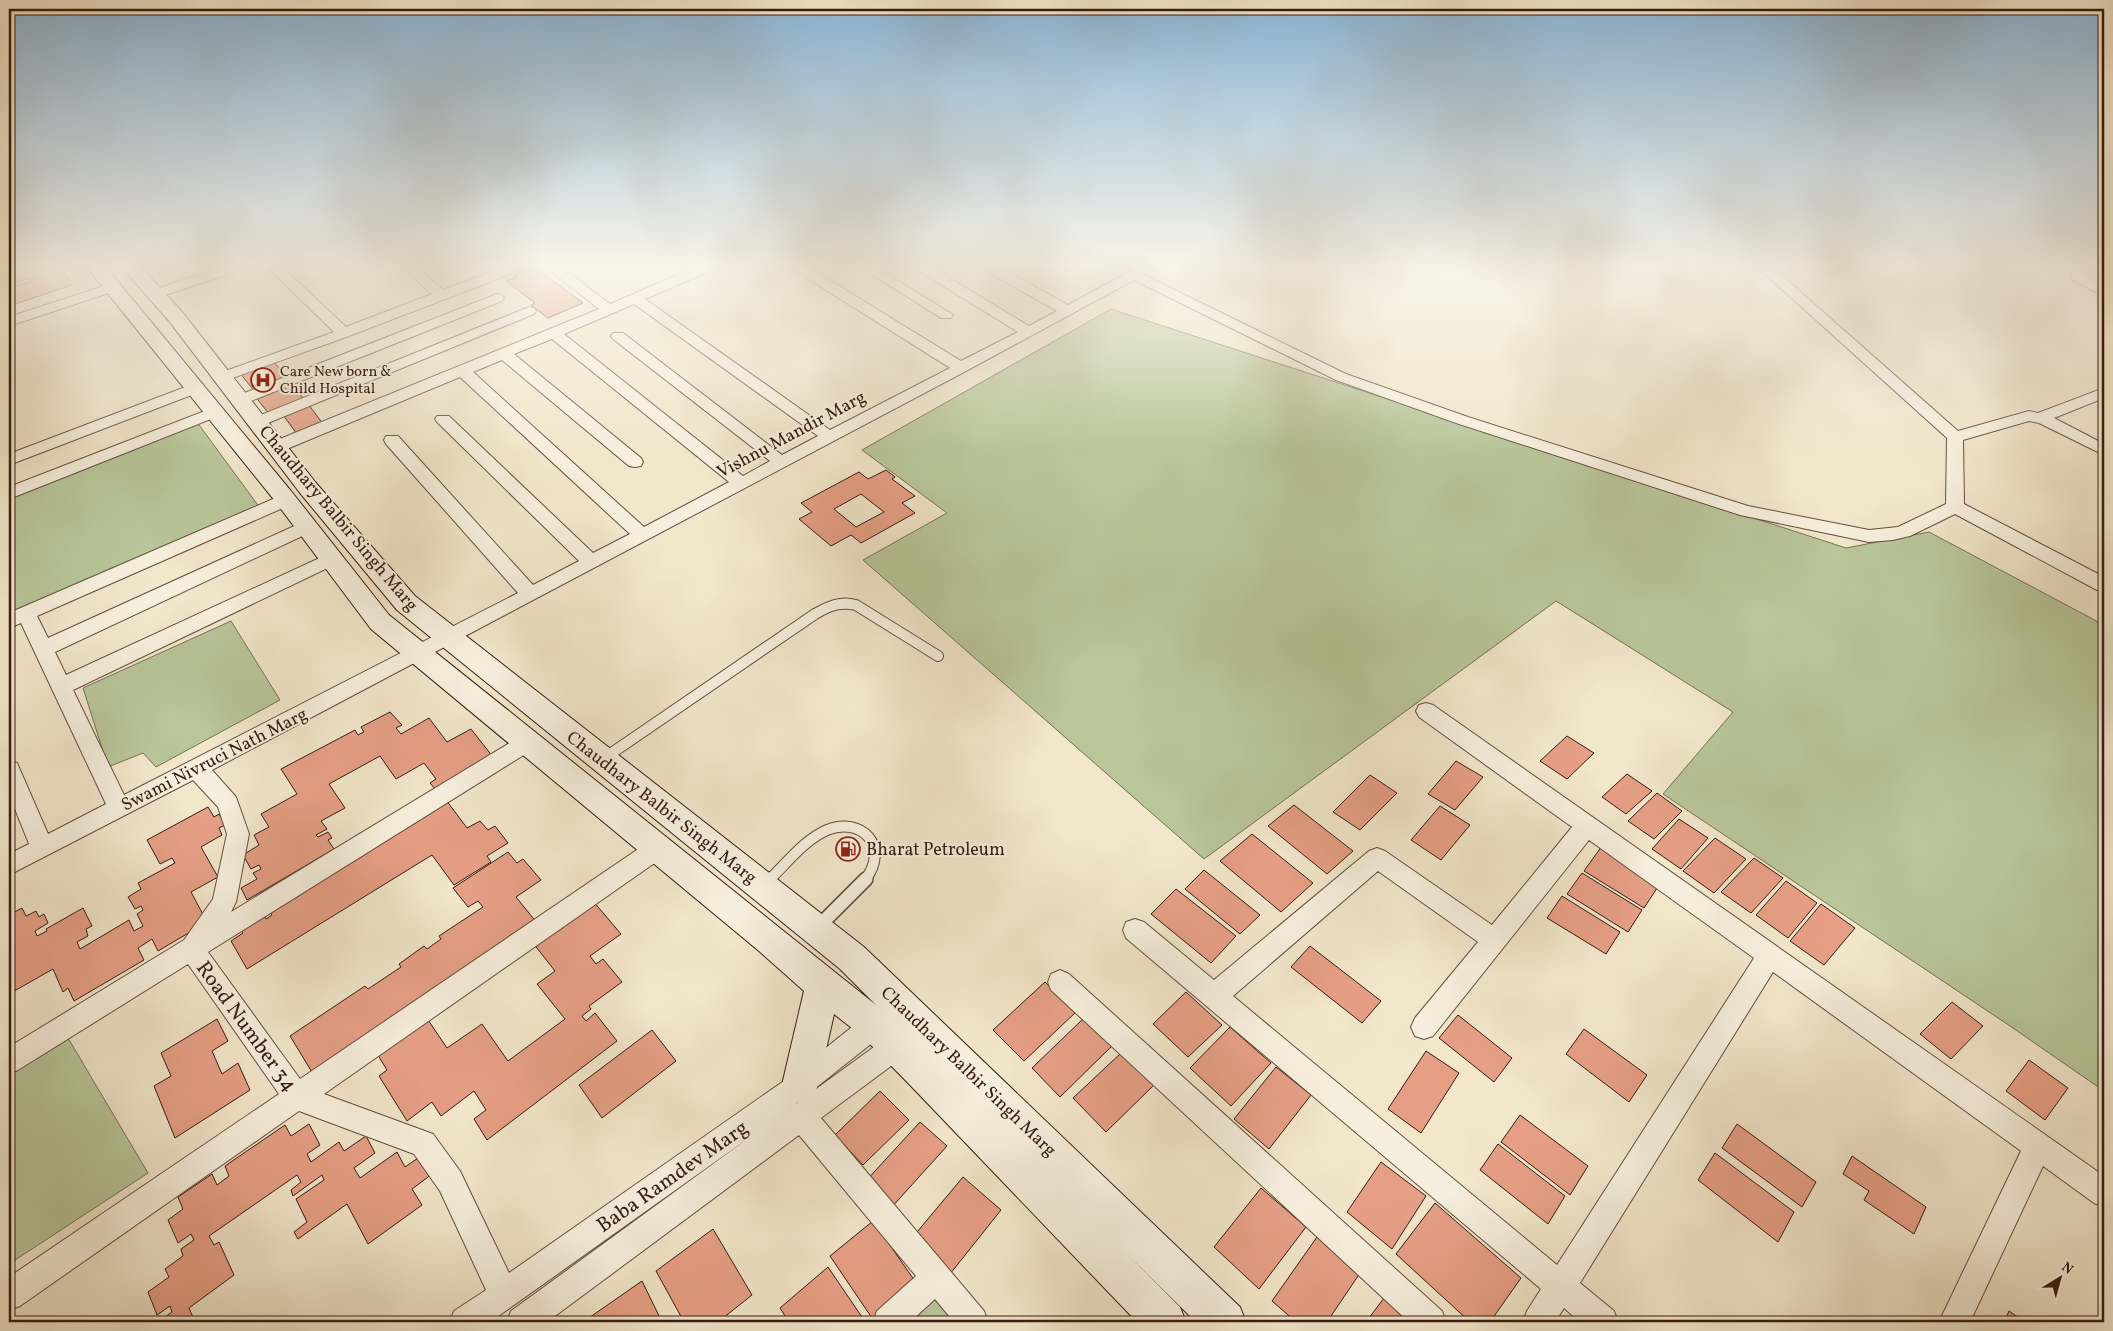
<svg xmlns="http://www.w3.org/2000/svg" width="2113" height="1331" viewBox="0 0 2113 1331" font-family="Vollkorn,serif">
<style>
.green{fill:#b8c69a;stroke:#777156}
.building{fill:#e69f85;stroke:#361c11;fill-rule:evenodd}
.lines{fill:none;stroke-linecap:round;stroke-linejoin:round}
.lane-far1-casing{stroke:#654e40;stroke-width:12}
.lane-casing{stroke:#654e40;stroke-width:16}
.street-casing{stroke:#654e40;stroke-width:2}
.secondary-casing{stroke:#361c11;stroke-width:2}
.lane-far1{stroke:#f7efdd;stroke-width:10}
.lane{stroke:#f7efdd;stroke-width:13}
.street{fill:#f7efdd;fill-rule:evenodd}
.secondary{fill:#f7efdd;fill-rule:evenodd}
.labels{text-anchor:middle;stroke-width:4;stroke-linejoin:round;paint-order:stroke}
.far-poi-label{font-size:15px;fill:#361c11;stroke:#f7efdd;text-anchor:start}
.street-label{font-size:18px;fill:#361c11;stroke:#f7efdd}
.poi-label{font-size:18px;fill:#361c11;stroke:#f7efdd;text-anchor:start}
.near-street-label{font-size:21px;fill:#361c11;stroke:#f7efdd}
</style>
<rect width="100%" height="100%" fill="#f2e6cb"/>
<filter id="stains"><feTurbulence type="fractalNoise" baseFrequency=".004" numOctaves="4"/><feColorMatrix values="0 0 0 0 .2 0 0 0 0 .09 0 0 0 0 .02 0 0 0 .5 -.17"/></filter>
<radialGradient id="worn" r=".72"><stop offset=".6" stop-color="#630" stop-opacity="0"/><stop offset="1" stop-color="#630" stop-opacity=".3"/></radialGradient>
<path class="green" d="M1111 309 1846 548 1929 532 2104 625V1091L2010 1026 1663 794 1733 712 1556 601 1204 859 863 560 947 513 862 450Z
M194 418 260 508 9 616V490Z
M231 621 280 700 156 767 143 753 108 767 83 688Z
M65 1033 148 1173 9 1264V1068Z
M933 1297 958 1322H906Z"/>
<path class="building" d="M9 265H55L59 270 51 273 52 274 62 271 72 285 9 306V288L32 281 30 278 16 283 9 273Z
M1818 265H1875L1876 266 1829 273Z
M534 267 583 303 548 318 531 305 535 303 506 281 517 277 514 275Z
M273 361 288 378 254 391 240 373Z
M290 383 305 400 269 414 255 396Z
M309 405 323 424 297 434 283 415Z
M886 470 895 477 892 479 915 496 902 503 915 513 861 543 851 535 831 546 799 519 812 512 801 503 859 472 868 479ZM861 494 884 512 856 527 834 509Z
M390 712 402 725 396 728 401 734 429 718 447 742 471 729 493 757 436 790 430 783 436 779 424 763 396 779 380 756 329 784 345 808 321 821 327 829 316 835 318 837 328 832 332 838 328 840 334 849 247 900 241 888 257 879 253 873 261 869 259 865 251 869 243 855 259 845 254 835 269 827 261 814 297 794 281 769 355 730 358 735 364 732 361 727Z
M1567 736 1594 753 1567 779 1540 761Z
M1456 761 1483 777 1455 810 1428 794Z
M1627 774 1652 791 1626 814 1602 797Z
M1370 775 1397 793 1360 830 1333 812Z
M1657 793 1682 811 1654 839 1628 821Z
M446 800 467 828 480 821 488 830 495 826 508 843 487 856 491 862 454 885 432 855 247 969 231 941 243 933 238 926 262 911 266 919 272 915 267 907Z
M1294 805 1353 851 1327 874 1268 826Z
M1440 806 1470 825 1441 860 1411 840Z
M208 807 214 817 219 814 225 825 219 828 222 835 201 847 218 877 191 892 207 922 158 951 152 939 138 948 144 960 74 1001 68 988 63 992 53 969 9 994V974L15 970 9 956V915L22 908 26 916 36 911 39 917 44 914 48 923 35 931 37 936 47 931 46 929 83 908 92 926 86 929 88 936 77 942 80 949 129 920 134 931 143 926 137 914 143 910 141 906 135 909 128 897 141 889 138 883 175 863 172 858 160 864 147 840Z
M1679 819 1708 838 1681 869 1652 849Z
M1252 834 1313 883 1281 912 1220 861Z
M1715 838 1746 859 1714 893 1683 871Z
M1602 846 1661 882 1644 908 1584 871Z
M508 852 517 863 523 859 541 880 516 897 537 923 315 1077 290 1036 365 986 368 989 401 967 399 964 424 946 427 949 441 939 439 936 483 907 478 901 468 907 453 888Z
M1754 858 1783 878 1751 913 1721 892Z
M1204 870 1260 915 1240 934 1185 889Z
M1582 873 1642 910 1628 932 1567 894Z
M1786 881 1817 903 1788 938 1756 915Z
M1176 889 1236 936 1211 963 1151 914Z
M1562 896 1620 932 1606 954 1547 918Z
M593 901 621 934 590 956 596 964 603 959 622 982 589 1006 591 1009 582 1016 586 1021 595 1013 617 1041 487 1140 474 1119 486 1110 474 1091 441 1116 432 1102 407 1121 379 1076 387 1070 376 1052 426 1017 447 1048 482 1024 508 1061 565 1019 537 984 555 971 533 943Z
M1821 904 1855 928 1824 965 1790 941Z
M1310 946 1381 1001 1362 1023 1291 967Z
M1045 982 1076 1012 1024 1061 993 1030Z
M1186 992 1222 1025 1188 1057 1153 1024Z
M1952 1002 1983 1026 1951 1059 1920 1034Z
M1458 1015 1512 1058 1494 1082 1439 1038Z
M1084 1018 1113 1045 1060 1097 1032 1068Z
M217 1019 228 1041 212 1051 222 1074 238 1063 250 1090 175 1138 154 1086 171 1076 161 1053Z
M1230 1027 1271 1063 1231 1106 1190 1068Z
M1584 1029 1647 1075 1629 1102 1566 1054Z
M652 1030 676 1061 602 1118 579 1085Z
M1426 1051 1459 1073 1421 1133 1388 1109Z
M1121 1053 1154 1085 1106 1132 1073 1098Z
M2029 1060 2068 1088 2045 1120 2006 1091Z
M1276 1067 1311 1095 1269 1149 1234 1119Z
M880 1091 909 1120 863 1165 835 1135Z
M1520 1115 1588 1166 1570 1195 1501 1142Z
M920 1122 947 1146 890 1209 864 1183Z
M309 1124 320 1145 307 1154 311 1162 339 1142 344 1151 366 1136 375 1153 354 1168 360 1178 397 1152 405 1167 421 1156 432 1174 412 1189 422 1205 368 1244 347 1204 298 1239 294 1232 307 1222 296 1199 324 1180 322 1175 293 1196 291 1190 301 1182 297 1175 209 1236 214 1245 219 1242 234 1275 189 1308 195 1322H158L172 1312 170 1306 157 1315 148 1292 169 1277 165 1269 183 1256 181 1249 194 1240 191 1234 178 1243 168 1220 183 1209 178 1197 212 1174 217 1185 229 1176 225 1166 285 1125 291 1136Z
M1737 1124 1816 1182 1802 1207 1722 1148Z
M1498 1144 1565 1196 1548 1224 1480 1170Z
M1715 1153 1794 1212 1778 1242 1698 1180Z
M1852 1156 1926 1207 1914 1234 1864 1200 1869 1191 1843 1174Z
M1381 1162 1426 1196 1392 1249 1347 1212Z
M963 1177 1001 1210 950 1274 912 1238Z
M1261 1188 1306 1227 1259 1289 1214 1247Z
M1435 1203 1521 1278 1490 1322H1470L1396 1254Z
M873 1221 917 1284 874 1321 830 1256Z
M713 1229 752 1295 718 1322H684L656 1271Z
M1317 1237 1360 1273 1327 1322H1296L1272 1301Z
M828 1267 864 1320 862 1322H789L780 1308Z
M642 1281 662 1322H583Z
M1384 1298 1409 1322H1366Z
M2009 1311 2025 1322H2004Z"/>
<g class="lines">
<g class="lane-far1-casing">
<path id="lane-far1" d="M603 759 815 614C829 606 840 601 856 605L938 656
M769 880C787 863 804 840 827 830 861 816 891 846 865 880"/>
</g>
<g class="lane-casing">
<path id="lane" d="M765 884 770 879
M818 927 866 879"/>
</g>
<g class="street-casing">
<path id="street" d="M228 265H248L246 268 160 297H150L148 294 150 291Z
M265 265H280L346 327 432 294 399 265H414L443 290 509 265H528L526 268 349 336 227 380H217L214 377 217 374 334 332Z
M543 265H559L610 304 701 265H719L717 268 645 299 830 430 950 368 791 268 789 265H805L961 361 1018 332 914 268 912 265H928L1029 326 1057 311 981 268 979 265H996L1068 305 1142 265H1159L1144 275 1346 374 1468 417 1748 506 1869 530 1898 527 1946 504 1947 438 1755 265H1770L1958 431 2029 411 2038 413 2104 388V398L2054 418 2104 444V455L2039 423 2029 421 1963 440 1964 504 2104 577V591L2097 590 1955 514 1910 536 1893 540 1869 542 1740 515 1456 423 1336 380 1134 280 966 371 212 770 236 797 249 834 236 902 231 912 521 736 528 734 535 736 539 742 535 748 208 952 300 1079 650 841 658 838 666 841 669 848 666 855 324 1094 433 1134 460 1171 509 1273 791 1076 873 1010 882 1007 891 1010 895 1019 891 1028 794 1105 896 1031 905 1028 914 1031 918 1040 914 1049 821 1118 984 1311 988 1322H954L935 1299 910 1322H873L877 1311 916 1276 799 1135 547 1322H507L511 1311 757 1132 490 1322H450L454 1311 486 1290 440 1191 414 1154 299 1111 20 1306 9 1310V1277L279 1094 188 964 18 1070 9 1074V1047L184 940 213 899 227 834 218 807 193 780 9 875V854L29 844 9 794V760L17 763 48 834 106 804 21 623 9 628V613L280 496 286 494 292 496 295 500 292 504 37 616 48 638 301 523 307 521 313 523 316 527 313 531 55 652 66 675 326 555 332 553 338 555 341 559 338 563 73 690 124 795 518 593 386 444 384 440 386 436H398L533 585 579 561 437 422 435 419 437 416H449L593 553 630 534 460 377 282 451 276 452 270 451 268 447 270 443 599 309ZM634 304 818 436 782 455 623 333H613L611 336 613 339 770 461 743 476 564 334ZM552 339 729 482 644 527 473 372 502 360 629 466 635 467 641 466 643 462 641 458 514 354Z
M857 265H873L953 315 951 318H941Z
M2077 265H2091L2085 275 2104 286V296L2073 280 2071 277 2072 271Z
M113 283 118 284 120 287 118 290 9 326V317Z
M497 294 502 295 504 298 502 301 246 403H234L232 400 234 397Z
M529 307 534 308 536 311 534 314 263 425H251L249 422 251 419Z
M196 383 202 385 204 388 202 391 9 465V454Z
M215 407 221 409 223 412 221 415 9 499V487Z
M1426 703 1433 705 2104 1176V1207L2094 1203 2043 1166 1970 1322H1939L2021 1151 1773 972 1580 1283 1614 1311 1618 1322H1580L1564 1308 1555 1322H1523L1527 1311 1541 1289 1126 938 1123 930 1126 922 1135 919 1144 922 1214 980 1369 851 1377 848 1385 851 1492 925 1572 827 1419 717 1416 711 1419 705ZM1589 840 1754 958 1557 1265 1233 996 1378 871 1478 942 1415 1018 1411 1027 1415 1036 1424 1039 1433 1036Z
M1060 970 1069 974 1442 1311 1446 1322H1409L1051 990 1048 982 1051 974Z"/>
</g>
<g class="secondary-casing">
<path id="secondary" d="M85 265H104L291 491 389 615 876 1005 840 969 397 610 300 493 169 321 120 265H139L183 313 316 483 415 596 864 947 1240 1307 1246 1322H1196L1131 1258 1180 1307 1186 1322H1137L911 1086 863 1037 834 1014 818 1085 813 1098 800 1103 787 1098 782 1085 804 991 759 951 371 629 275 501Z"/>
</g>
<use href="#lane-far1" class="lane-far1"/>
<use href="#lane" class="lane"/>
<use href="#street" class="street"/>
<use href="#secondary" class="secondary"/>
</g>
<linearGradient id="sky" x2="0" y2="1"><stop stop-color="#8cb7d9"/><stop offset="0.59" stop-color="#f9f4e8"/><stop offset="1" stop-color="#f9f4e8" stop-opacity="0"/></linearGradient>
<rect width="2113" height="451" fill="url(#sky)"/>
<defs>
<g id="hospital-ring" transform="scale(1.25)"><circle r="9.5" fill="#f7efdd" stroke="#8f2418" stroke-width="1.5"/><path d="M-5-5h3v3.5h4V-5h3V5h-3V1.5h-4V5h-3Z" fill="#8f2418"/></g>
<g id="fuel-ring" transform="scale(1.25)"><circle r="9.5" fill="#f7efdd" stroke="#8f2418" stroke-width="1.5"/><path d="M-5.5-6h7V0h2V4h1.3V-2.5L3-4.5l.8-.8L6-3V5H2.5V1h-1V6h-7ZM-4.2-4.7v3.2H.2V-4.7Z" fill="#8f2418"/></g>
</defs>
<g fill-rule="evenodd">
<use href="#hospital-ring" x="263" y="380"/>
<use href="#fuel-ring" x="848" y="849"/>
</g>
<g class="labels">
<g class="far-poi-label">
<text x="280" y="376">Care New born &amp;<tspan x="280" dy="17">Child Hospital</tspan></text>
</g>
<g class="street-label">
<text transform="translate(791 434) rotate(-28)" y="6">Vishnu Mandir Marg</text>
<text transform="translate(339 518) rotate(50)" y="6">Chaudhary Balbir Singh Marg</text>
<text transform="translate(214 759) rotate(-27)" y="6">Swami Nivruci Nath Marg</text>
<text transform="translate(662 807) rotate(38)" y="6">Chaudhary Balbir Singh Marg</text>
<text transform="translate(969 1071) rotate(44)" y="6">Chaudhary Balbir Singh Marg</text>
</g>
<g class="poi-label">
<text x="866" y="855">Bharat Petroleum</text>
</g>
<g class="near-street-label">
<text transform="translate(247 1026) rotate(54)" y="7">Road Number 34</text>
<text transform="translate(672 1176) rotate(-35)" y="7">Baba Ramdev Marg</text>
</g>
</g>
<rect width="2113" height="1331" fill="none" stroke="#f2e6cb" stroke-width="30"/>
<rect x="10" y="10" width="2093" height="1311" fill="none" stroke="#361c11" stroke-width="2.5"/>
<rect x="15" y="15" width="2083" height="1301" fill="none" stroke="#361c11"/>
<g transform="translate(2060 1278) rotate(37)" stroke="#f7efdd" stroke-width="4" paint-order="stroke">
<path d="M0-4L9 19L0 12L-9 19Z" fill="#361c11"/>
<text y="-8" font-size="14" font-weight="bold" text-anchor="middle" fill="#361c11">N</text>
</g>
<rect width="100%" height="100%" filter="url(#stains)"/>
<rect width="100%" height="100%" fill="url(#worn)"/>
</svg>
